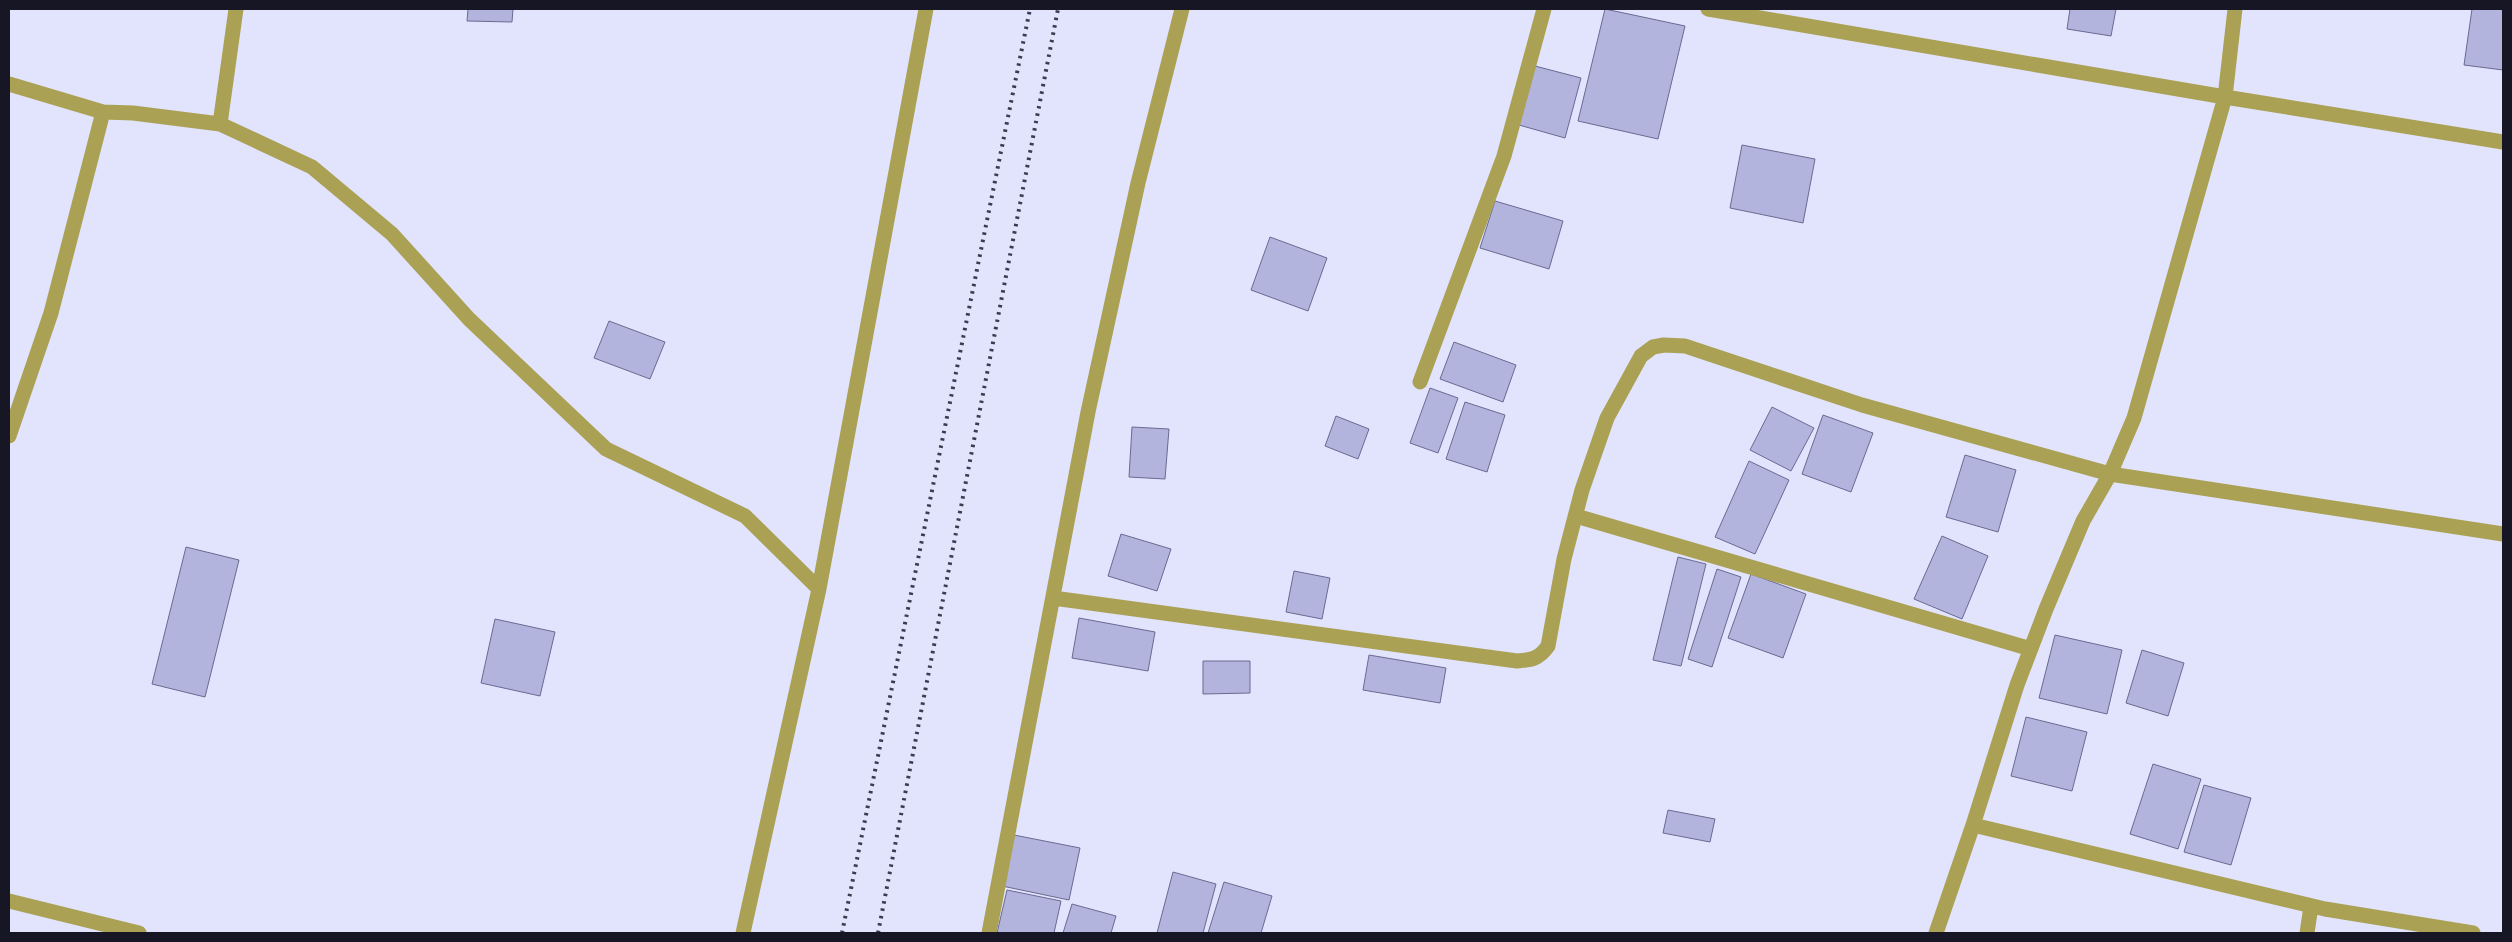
<svg xmlns="http://www.w3.org/2000/svg" width="2512" height="942" viewBox="0 0 2512 942" font-family="Figtree,sans-serif">
<style>
.building{fill:#b2b4de;stroke:#696a90}
.lines{fill:none;stroke-linecap:round;stroke-linejoin:round}
.minor{stroke:#aaa155;stroke-width:15}
.rail{stroke:#3c3c4d;stroke-width:4;stroke-dasharray:2.5 5;stroke-linecap:butt}
</style>
<rect width="100%" height="100%" fill="#e2e4fe"/>
<path class="building" d="M468 9H513L512 22 467 21Z
M1605 9 1685 26 1658 139 1578 121Z
M2070 9H2116L2111 36 2067 29Z
M2472 9H2503V70L2464 65Z
M1535 66 1581 78 1565 138 1519 125Z
M1742 145 1815 159 1803 223 1730 208Z
M1495 201 1563 221 1549 269 1480 248Z
M1270 237 1327 258 1308 311 1251 290Z
M609 321 665 342 650 379 594 358Z
M1454 342 1516 365 1503 402 1440 379Z
M1430 388 1458 398 1438 453 1410 443Z
M1465 402 1505 415 1487 472 1446 459Z
M1772 407 1814 428 1791 471 1750 450Z
M1823 415 1873 433 1851 492 1802 474Z
M1336 416 1369 429 1358 459 1325 446Z
M1132 427 1169 429 1165 479 1129 477Z
M1965 455 2016 470 1998 532 1946 517Z
M1749 461 1789 480 1755 554 1715 537Z
M1121 534 1171 549 1157 591 1108 576Z
M1942 536 1988 556 1962 619 1914 599Z
M186 547 239 560 205 697 152 684Z
M1678 557 1706 564 1681 666 1653 660Z
M1717 569 1741 577 1712 667 1688 659Z
M1294 571 1330 578 1322 619 1286 612Z
M1751 574 1806 594 1783 658 1728 638Z
M1079 618 1155 632 1148 671 1072 658Z
M495 619 555 632 540 696 481 683Z
M2055 635 2122 650 2107 714 2039 698Z
M2142 650 2184 663 2168 716 2126 703Z
M1369 655 1446 668 1440 703 1363 690Z
M1203 661H1250V693L1203 694Z
M2026 717 2087 732 2072 791 2011 776Z
M2153 764 2201 779 2178 849 2130 834Z
M2204 785 2251 798 2231 865 2184 852Z
M1668 810 1715 819 1710 842 1663 833Z
M1014 835 1080 848 1069 900 1002 886Z
M1173 872 1216 884 1203 933H1157Z
M1224 882 1272 896 1261 933H1208Z
M1007 890 1061 901 1054 933H997Z
M1072 904 1116 916 1111 933H1063Z"/>
<g class="lines">
<path class="minor" d="M1708 9 2225 97 2235 9
M9 84 103 112
M220 124 236 9
M1420 382 1504 156 1544 9
M9 436 51 313 103 112 133 113 220 124 312 167 392 234 469 319 606 449 745 516 819 589 743 933
M1576 516 2031 649
M819 589 926 9
M1053 598 1517 661C1531 660 1539 659 1548 646L1564 559 1582 490 1607 418 1641 356 1653 347 1664 345 1685 346 1862 405 2110 474 2503 534
M1973 825 2325 909 2473 933
M9 901 139 933
M989 933 1088 412 1138 183 1182 9
M1936 933 1973 825 2017 685 2046 609 2083 521 2110 474 2134 418 2225 97 2503 142
M2307 933 2311 906"/>
<path class="rail" d="M842 933 1030 9
M878 933 1058 9"/>
</g>
<rect width="2512" height="942" fill="none" stroke="#161625" stroke-width="20"/>
</svg>
